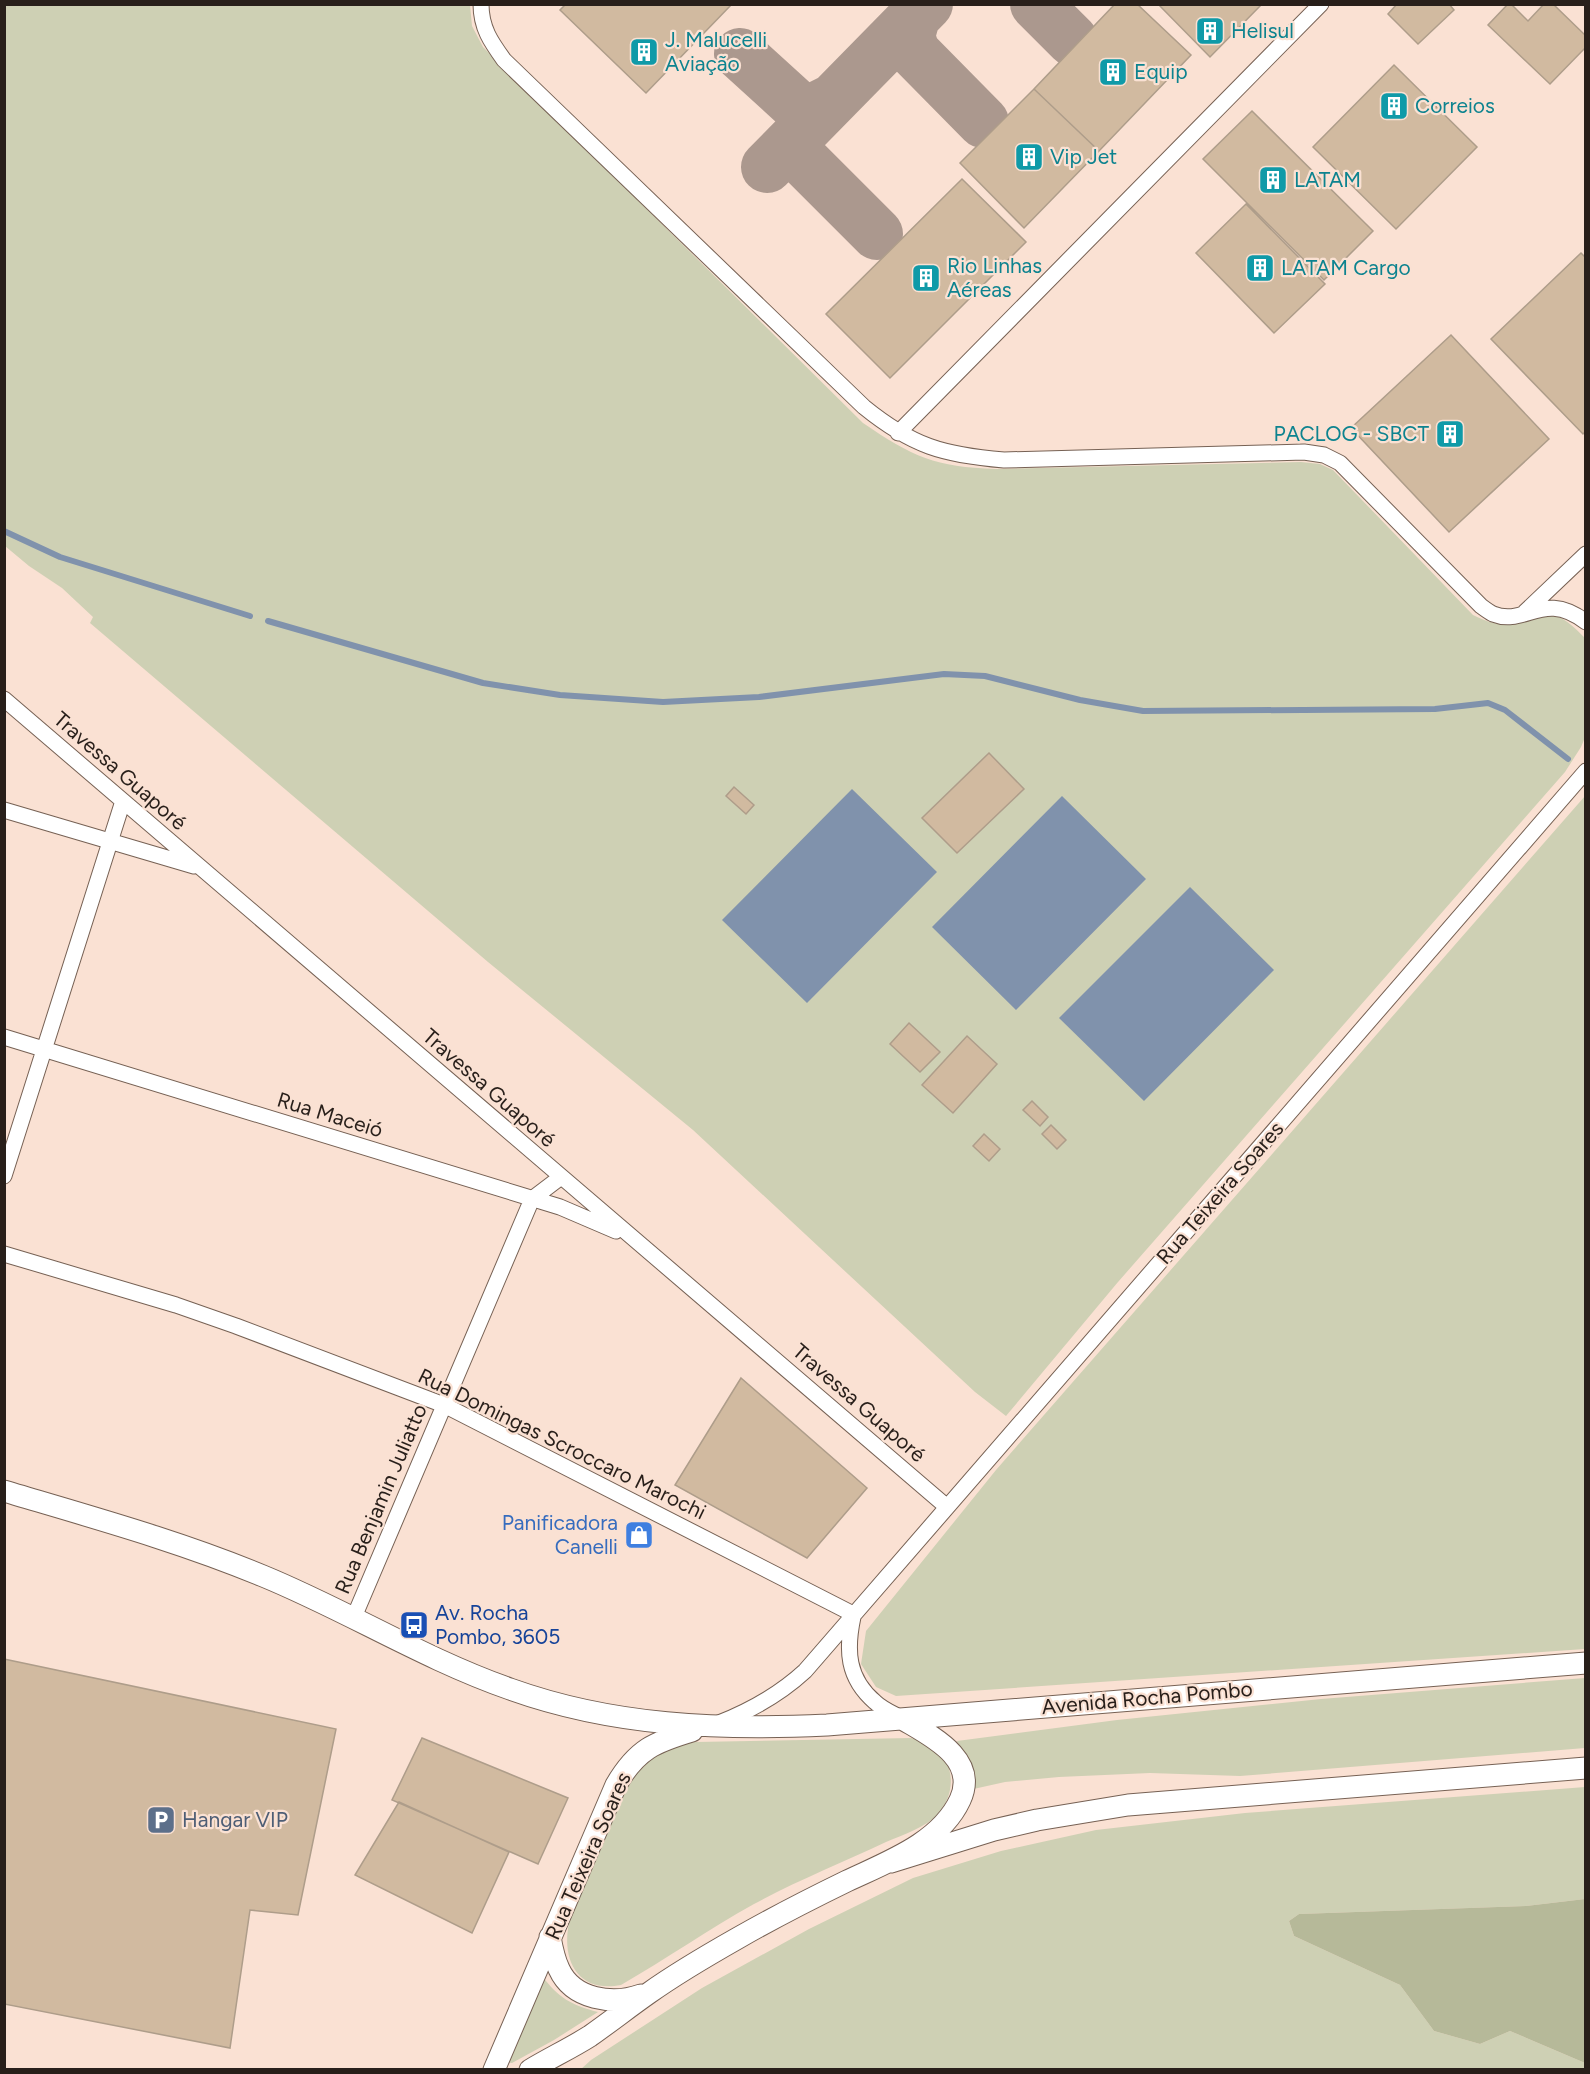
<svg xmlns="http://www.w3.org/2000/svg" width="1590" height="2074" viewBox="0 0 1590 2074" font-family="Figtree,sans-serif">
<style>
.green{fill:#ced0b4}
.forest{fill:#b6b999}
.water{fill:#8092ac}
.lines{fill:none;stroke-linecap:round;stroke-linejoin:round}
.stream{stroke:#8092ac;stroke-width:6}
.taxiway{stroke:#ab988e;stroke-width:52}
.building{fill:#d1baa0;stroke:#ae9d8a;stroke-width:1.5}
.street-casing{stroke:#766154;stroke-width:17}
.secondary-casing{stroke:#766154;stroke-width:23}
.street{stroke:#fff;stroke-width:15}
.secondary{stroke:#fff;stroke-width:21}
.labels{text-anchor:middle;stroke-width:4.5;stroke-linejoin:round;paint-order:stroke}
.culture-label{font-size:21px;fill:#0d838f;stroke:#fae1d3;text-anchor:start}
.street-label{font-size:21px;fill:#281f1a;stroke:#fae1d3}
.shop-label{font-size:21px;fill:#366cbe;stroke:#fae1d3;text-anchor:end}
.transit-label{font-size:21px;fill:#164399;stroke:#fae1d3;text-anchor:start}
.service-label{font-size:21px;fill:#4e5e75;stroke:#fae1d3;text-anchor:start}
</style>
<rect width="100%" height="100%" fill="#fae1d3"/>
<path class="green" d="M4 5H470L472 26 483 47 863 423C913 457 935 467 996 469L1301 462 1320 464 1333 470 1473 615C1489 623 1505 628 1523 622 1534 618 1543 611 1555 615 1567 620 1576 629 1585 638L1586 735 1581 747 1565 772 1118 1282 1006 1416 975 1392 693 1130 488 962 90 623 93 617 62 588 29 566 5 546Z
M1585 796V1649L896 1696 876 1687 861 1664 866 1631 996 1470Z
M1585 1678V1748L1240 1776 1150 1773 1059 1777 1005 1782 969 1790 968 1765 957 1741 1117 1720 1321 1699Z
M911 1738C917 1740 923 1741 928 1744 956 1759 957 1792 938 1814 926 1827 903 1835 886 1842 842 1863 796 1881 754 1904 709 1929 666 1959 621 1985 579 1993 561 1962 569 1923L621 1786 663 1745 696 1742Z
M1585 1787V1899L1526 1906 1299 1914 1289 1921 1294 1936 1400 1985 1434 2031 1480 2044 1510 2031 1585 2063V2069L580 2070 591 2060 702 1988 809 1929 913 1878 1001 1851 1096 1830 1245 1813Z
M542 1976C559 1998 571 2005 598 2012L554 2040 512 2063 504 2062Z"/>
<path class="forest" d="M1585 1899V2063L1510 2031 1480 2044 1434 2031 1400 1985 1294 1936 1289 1921 1299 1914 1526 1906Z"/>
<path class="water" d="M852 789 937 872 807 1003 722 920Z
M1062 796 1146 879 1016 1010 932 927Z
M1190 887 1274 970 1144 1101 1059 1018Z"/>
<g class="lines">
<path class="stream" d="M4 531 60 557 250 616
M268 621 483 683 560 695 663 702 759 697 944 674 985 676 1080 700 1143 711 1435 709 1488 703 1505 710 1568 759"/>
<path class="taxiway" d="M1036 4 1072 40
M914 18 909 36 914 52 983 122
M740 54 797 106 810 111 832 100
M801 132C798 142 796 150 802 159L877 234
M767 167 927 4"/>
</g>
<path class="building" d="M566 4H732L646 93 560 10Z
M1115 4H1137L1191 55 1099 151 1034 89Z
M1158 4H1262L1210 57Z
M1397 4H1449L1454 10 1418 44 1388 14Z
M1508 4H1511L1528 21 1544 4H1553L1586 36V47L1550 84 1488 25Z
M1394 65 1477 147 1396 229 1313 147Z
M1034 89 1099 151 1024 228 960 163Z
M1252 111 1373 231 1324 280 1203 159Z
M962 179 1026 242 890 378 826 314Z
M1246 204 1325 284 1274 333 1196 253Z
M1581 253 1586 258V431L1583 434 1491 339Z
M1451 335 1549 439 1449 532 1351 428Z
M989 753 1024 789 957 853 922 818Z
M734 787 754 805 746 814 726 796Z
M909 1023 940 1052 920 1072 890 1044Z
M967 1036 997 1064 953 1113 922 1085Z
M1032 1101 1048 1117 1040 1126 1023 1110Z
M1051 1125 1066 1140 1057 1149 1042 1134Z
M984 1134 1000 1149 989 1161 973 1146Z
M741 1378 867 1488 807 1558 675 1485Z
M4 1659 336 1729 298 1915 250 1910 230 2048 4 2004Z
M422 1738 568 1798 538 1864 392 1800Z
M399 1802 509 1852 472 1933 355 1875Z"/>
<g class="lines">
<g class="street-casing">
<path id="street" d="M481 4C481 28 491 42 504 60L864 407C912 446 943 455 1004 460L1304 452 1324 455 1340 463 1481 606C1485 609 1489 612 1493 614 1526 627 1543 589 1586 622
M898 433 1321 4
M1525 612 1586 554
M4 699 947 1507
M4 810 194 866
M4 1037 560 1207 616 1231
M4 1176 123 801
M4 1254 176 1305 236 1326 444 1405 853 1614
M354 1617 532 1199 561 1177
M853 1617C846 1650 847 1678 875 1702 882 1709 894 1714 903 1719
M719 1723C752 1710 779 1695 805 1671L1586 771"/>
</g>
<g class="secondary-casing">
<path id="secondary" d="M4 1491C91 1517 179 1541 263 1576 346 1610 424 1659 510 1689 613 1726 719 1730 827 1725L1586 1663
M891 1862 994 1830 1037 1820 1128 1805 1586 1768
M550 1937C552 1948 554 1959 559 1969 573 2000 613 2005 641 1995
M494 2070 616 1785C637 1749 655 1742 692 1731
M530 2070C550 2058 571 2048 590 2036 610 2022 629 2007 649 1993 677 1973 708 1955 738 1938 773 1918 810 1899 847 1881 887 1862 940 1843 960 1800 979 1759 931 1736 904 1720"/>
</g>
<use href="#street" class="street"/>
<use href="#secondary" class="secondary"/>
</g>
<defs>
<g id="building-square" transform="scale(1.5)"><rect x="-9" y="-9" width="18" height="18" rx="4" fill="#0f9aa8" stroke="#fae1d3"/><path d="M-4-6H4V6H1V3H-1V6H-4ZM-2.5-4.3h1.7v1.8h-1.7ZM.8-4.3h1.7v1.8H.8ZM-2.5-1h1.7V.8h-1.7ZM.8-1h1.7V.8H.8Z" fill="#fff"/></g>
<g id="shop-square" transform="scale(1.5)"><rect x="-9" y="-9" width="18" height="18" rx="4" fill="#3f7fe0" stroke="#fae1d3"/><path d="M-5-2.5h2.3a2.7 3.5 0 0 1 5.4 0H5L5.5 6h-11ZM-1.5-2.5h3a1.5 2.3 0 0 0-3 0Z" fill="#fff"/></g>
<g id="bus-square" transform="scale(1.5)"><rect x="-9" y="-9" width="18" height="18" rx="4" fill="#1a4fb4" stroke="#fae1d3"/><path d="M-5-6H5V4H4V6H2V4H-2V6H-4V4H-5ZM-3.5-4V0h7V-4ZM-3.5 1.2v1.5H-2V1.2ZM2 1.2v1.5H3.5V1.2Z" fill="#fff"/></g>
<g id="parking-square" transform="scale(1.5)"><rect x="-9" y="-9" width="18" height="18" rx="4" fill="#5c6f8a" stroke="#fae1d3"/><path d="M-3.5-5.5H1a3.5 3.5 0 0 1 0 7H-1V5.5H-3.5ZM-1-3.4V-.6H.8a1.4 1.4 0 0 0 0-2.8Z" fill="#fff"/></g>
</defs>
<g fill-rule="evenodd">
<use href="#building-square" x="1210" y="31"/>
<use href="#building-square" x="644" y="52"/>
<use href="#building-square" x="1113" y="72"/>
<use href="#building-square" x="1394" y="106"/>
<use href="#building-square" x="1029" y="157"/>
<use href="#building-square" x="1273" y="180"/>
<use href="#building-square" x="1260" y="268"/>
<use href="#building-square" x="926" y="278"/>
<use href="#building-square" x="1450" y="434"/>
<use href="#shop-square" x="639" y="1535"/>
<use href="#bus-square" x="414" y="1625"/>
<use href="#parking-square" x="161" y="1820"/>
</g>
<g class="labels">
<g class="culture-label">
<text x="1231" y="38">Helisul</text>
<text x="665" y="47">J. Malucelli<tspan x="665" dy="24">Aviação</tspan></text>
<text x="1134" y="79">Equip</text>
<text x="1415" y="113">Correios</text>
<text x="1050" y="164">Vip Jet</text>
<text x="1294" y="187">LATAM</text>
<text x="947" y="273">Rio Linhas<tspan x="947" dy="24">Aéreas</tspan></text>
<text x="1281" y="275">LATAM Cargo</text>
<text x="1429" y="441" text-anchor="end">PACLOG - SBCT</text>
</g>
<g class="street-label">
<text transform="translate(120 771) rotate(41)" y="7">Travessa Guaporé</text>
<text transform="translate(489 1088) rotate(41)" y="7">Travessa Guaporé</text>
<text transform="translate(330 1115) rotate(17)" y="7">Rua Maceió</text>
<text transform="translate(1220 1193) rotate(-49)" y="7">Rua Teixeira Soares</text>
<text transform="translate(859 1403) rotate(41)" y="7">Travessa Guaporé</text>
<text transform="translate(562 1444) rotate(26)" y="7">Rua Domingas Scroccaro Marochi</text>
<text transform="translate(381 1499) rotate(-67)" y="7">Rua Benjamin Juliatto</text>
<text transform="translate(1147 1698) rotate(-5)" y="7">Avenida Rocha Pombo</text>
<text transform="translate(588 1856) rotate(-66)" y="7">Rua Teixeira Soares</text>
</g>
<g class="shop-label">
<text x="618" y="1530">Panificadora<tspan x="618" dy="24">Canelli</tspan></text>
</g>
<g class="transit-label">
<text x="435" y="1620">Av. Rocha<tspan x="435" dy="24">Pombo, 3605</tspan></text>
</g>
<g class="service-label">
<text x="182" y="1827">Hangar VIP</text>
</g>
</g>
<rect width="1590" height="2074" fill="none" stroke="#281f1a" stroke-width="12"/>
</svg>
